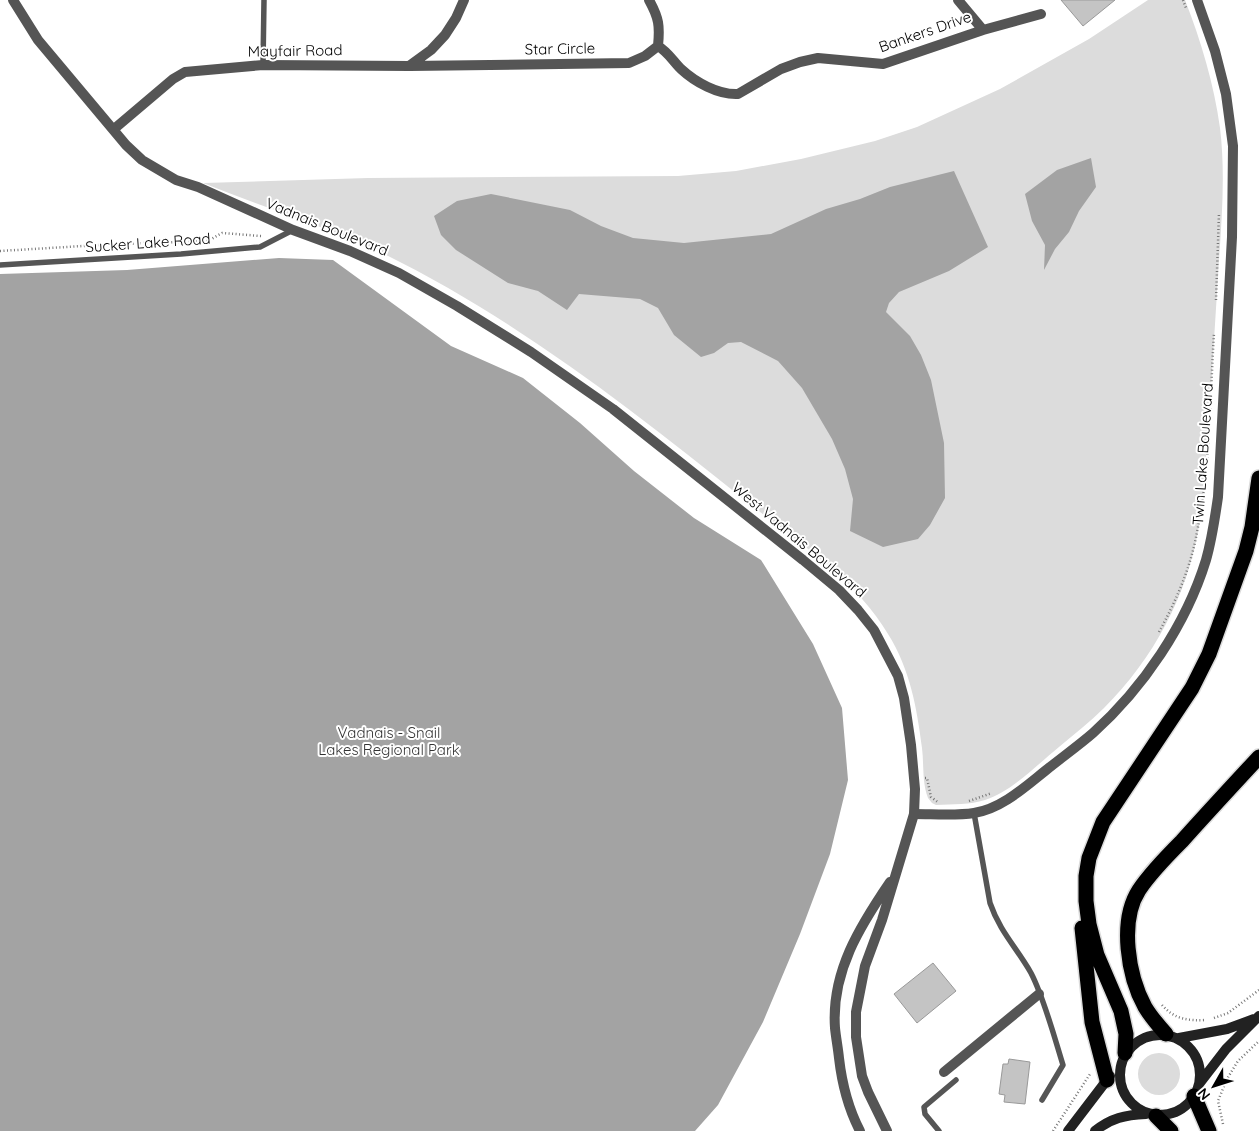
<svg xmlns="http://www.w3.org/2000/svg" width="1259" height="1131" viewBox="0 0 1259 1131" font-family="Quicksand,sans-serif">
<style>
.green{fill:#dcdcdc}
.water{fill:#a3a3a3}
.building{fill:#c4c4c4;stroke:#999}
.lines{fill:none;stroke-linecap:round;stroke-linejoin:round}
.motorway-casing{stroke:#dbdbdb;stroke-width:18}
.path{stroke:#777;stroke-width:2.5;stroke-dasharray:1 2.5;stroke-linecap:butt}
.service{stroke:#555;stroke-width:5.5}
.minor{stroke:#555;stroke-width:10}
.tertiary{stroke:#555;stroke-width:10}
.secondary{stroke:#222;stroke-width:10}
.motorway{stroke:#000;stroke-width:15}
.labels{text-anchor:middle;stroke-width:4;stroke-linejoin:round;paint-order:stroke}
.street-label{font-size:15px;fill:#000;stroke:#fff}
.park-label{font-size:15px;fill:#333;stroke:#fff}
</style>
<rect width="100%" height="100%" fill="#fff"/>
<path class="green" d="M1148 0H1185C1201 41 1214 84 1220 128 1226 177 1221 227 1218 276 1214 341 1210 405 1205 470 1204 489 1203 508 1199 526 1187 596 1154 658 1104 708 1090 722 1074 734 1059 747 1038 764 1011 792 985 800 970 805 953 804 936 805L932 803 928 798C922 783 924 764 922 748 917 708 910 669 888 634 856 579 794 539 746 501 630 408 511 315 376 250 352 238 327 230 302 220 269 208 236 196 203 183L368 178 678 176 736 171 801 159 875 141 917 127 1000 89 1089 39Z
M1138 1074a21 21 0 1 1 42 0a21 21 0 1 1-42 0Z"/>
<path class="water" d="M1091 158 1096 187 1079 211 1069 232 1055 249 1044 270 1045 245 1032 221 1025 194 1057 170Z
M954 171 988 247 949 271 899 292 889 303 886 312 910 336 921 355 931 380 944 443 945 498 930 525 918 539 883 547 850 531 853 499 845 469 832 439 802 388 778 361 741 342 728 343 714 353 701 357 674 335 658 308 640 299 579 294 567 310 538 291 508 283 456 250 441 235 434 216 457 201 491 194 570 210 601 226 633 238 684 243 771 234 826 209 860 199 890 187Z
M279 258 333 260 451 346 523 378 580 423 634 471 694 518 761 560 813 644 842 708 848 780 830 854 800 934 763 1022 718 1105 695 1131H0V274L127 270Z"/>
<path class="building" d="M1061 0H1115L1083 26Z
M933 963 956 991 917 1023 894 994Z
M1009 1059 1030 1062 1025 1104 1004 1102 1005 1095 999 1094 1003 1064H1008Z"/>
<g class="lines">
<g class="motorway-casing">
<path id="motorway" d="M1082 928 1092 1022 1107 1080
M1166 1034C1158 1025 1151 1017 1145 1007 1128 976 1119 921 1139 890 1151 872 1167 856 1182 841 1207 813 1233 785 1259 757
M1125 1053 1126 1034 1121 1011 1097 955 1089 924 1086 901V876L1089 858 1103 822 1192 688 1209 654 1246 551 1252 527 1259 478
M1194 1096 1209 1131
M1156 1116 1171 1131"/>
</g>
<path class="path" d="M1183 0 1186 8
M0 251 116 244 208 241 222 233 261 236
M1216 300 1219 213
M1159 632C1176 601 1191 567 1197 532 1210 469 1210 398 1214 333
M925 778H927L931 797 939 803
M969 801 992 793
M1162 1005C1174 1019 1188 1021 1206 1020
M1214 1018 1228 1013 1259 990
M1223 1124 1218 1101 1227 1079 1238 1061 1259 1041
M1053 1131 1090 1074"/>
<path class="service" d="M263 65 264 0
M0 265 181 254 260 247 293 230
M974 813 990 903C1000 932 1017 948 1031 973 1044 998 1054 1036 1063 1065L1042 1100
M939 1131 925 1114 924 1107 956 1080"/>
<path class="minor" d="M958 0 983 30
M658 46C668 52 673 61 681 69 695 82 718 95 738 94L781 69 800 62 818 58 883 64 983 30 1041 14
M410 66 629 63 645 56 658 46C660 26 659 18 649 0
M114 129 173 79 185 72 263 65 409 66 431 50 445 35 456 18 464 0
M914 814C933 814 956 816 974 813 1001 809 1025 787 1045 771 1061 758 1078 746 1093 733 1143 688 1186 625 1206 560 1212 539 1215 518 1218 497L1232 237 1233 146 1226 94 1215 51 1197 0
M944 1072 1039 994"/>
<path class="tertiary" d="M13 0 38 40 126 145 142 160 176 180 198 187 293 230 350 251 399 273 457 306 531 352 613 409 803 560 839 590 858 610 874 630 898 676 904 698 911 745 915 789 914 814 882 920 865 966 856 1012V1037L862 1076 868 1092 887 1131
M860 1131C848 1108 842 1084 839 1058 838 1048 836 1038 835 1028 831 972 860 926 890 882"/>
<path class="secondary" d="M1120 1075a40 40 0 1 1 80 0a40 40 0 1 1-80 0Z
M1179 1038 1227 1029 1254 1019
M1199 1084 1226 1049 1259 1016
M1068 1131 1110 1076
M1095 1131C1111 1118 1125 1115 1146 1114"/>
<use href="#motorway" class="motorway"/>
</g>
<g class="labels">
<g class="street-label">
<text transform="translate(925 32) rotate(-19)" y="5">Bankers Drive</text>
<text transform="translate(560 49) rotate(-1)" y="5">Star Circle</text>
<text transform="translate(295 51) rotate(-1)" y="5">Mayfair Road</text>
<text transform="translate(327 227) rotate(22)" y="5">Vadnais Boulevard</text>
<text transform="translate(148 243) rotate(-4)" y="5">Sucker Lake Road</text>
<text transform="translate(1203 454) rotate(-86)" y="5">Twin Lake Boulevard</text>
<text transform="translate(799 540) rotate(40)" y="5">West Vadnais Boulevard</text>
</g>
<g class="park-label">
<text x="389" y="738">Vadnais - Snail<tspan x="389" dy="17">Lakes Regional Park</tspan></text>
</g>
</g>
<g transform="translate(1214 1086) rotate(231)" stroke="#ffffff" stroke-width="4" paint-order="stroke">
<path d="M0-4L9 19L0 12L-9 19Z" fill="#000000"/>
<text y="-8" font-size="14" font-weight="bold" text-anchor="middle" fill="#000000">N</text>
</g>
</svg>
